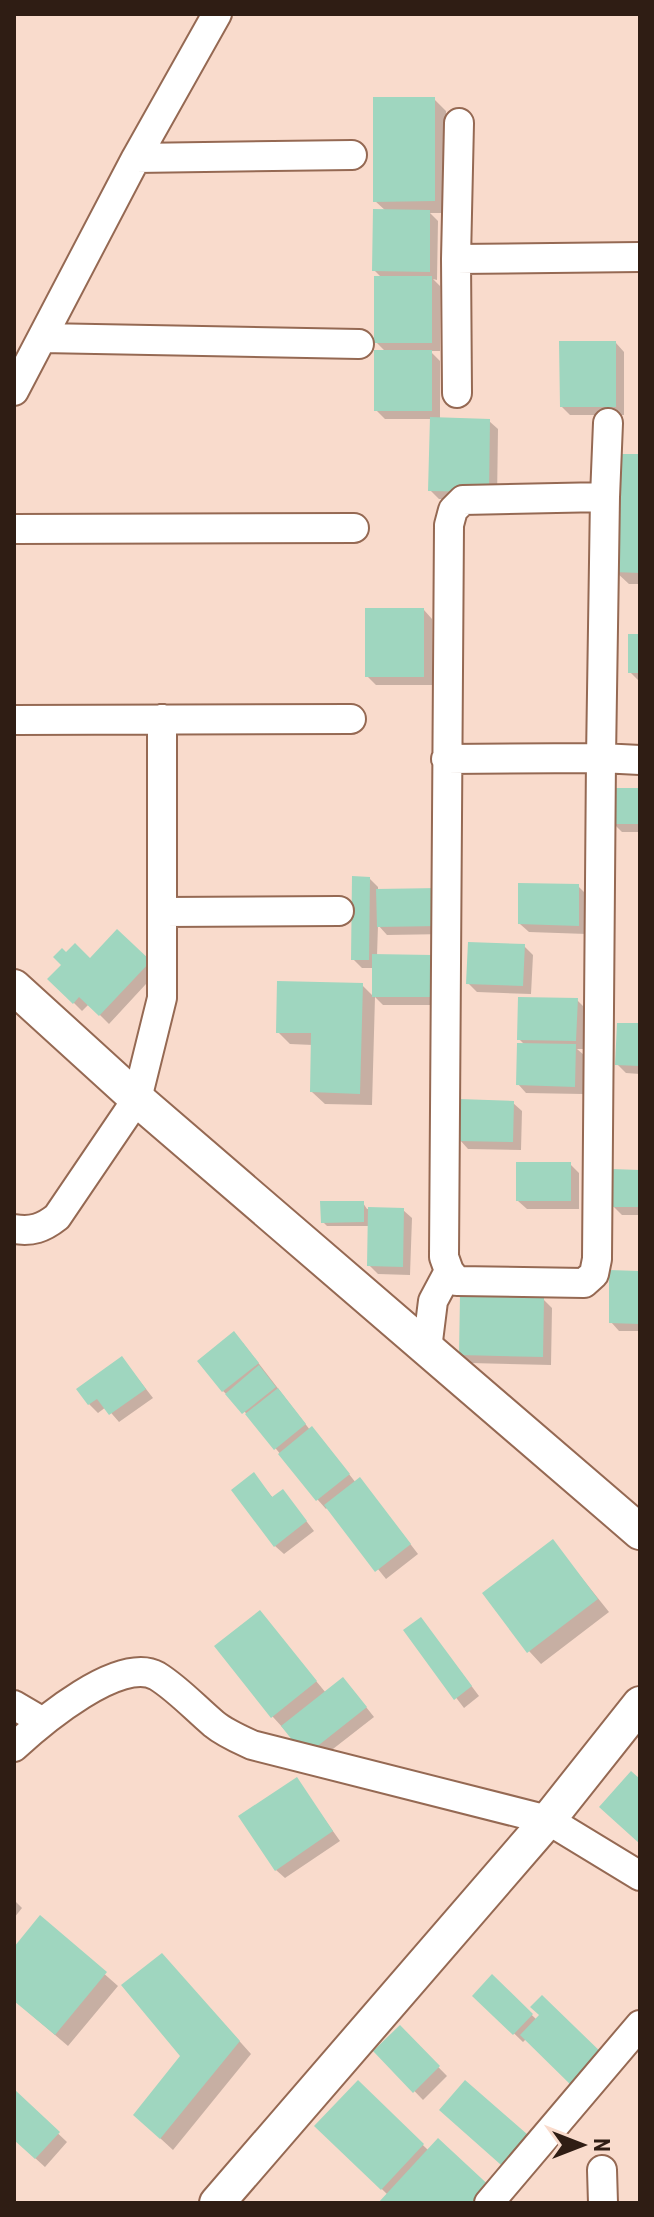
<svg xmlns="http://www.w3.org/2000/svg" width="654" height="2217" viewBox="0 0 654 2217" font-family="'Roboto Condensed',sans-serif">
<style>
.shadow{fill:#0003}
.building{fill:#9fd6bf}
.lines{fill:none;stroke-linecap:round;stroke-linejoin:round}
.minor-casing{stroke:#956953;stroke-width:32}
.tertiary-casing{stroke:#956953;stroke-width:38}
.minor{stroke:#fff;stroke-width:28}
.tertiary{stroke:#fff;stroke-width:34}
</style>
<rect width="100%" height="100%" fill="#f9dbcc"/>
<path class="shadow" d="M434 99 446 111V213H430L438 221 437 280 433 279 440 286V351H430L440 361V419L489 421 498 429 497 500 439 499 430 490 431 419H385L376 410 386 352 376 342 382 278 374 270 386 211 375 201Z
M616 343 624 352V415H570L562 407Z
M640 456V584H629L616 572Z
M424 610 432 619V685H376L367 676Z
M640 636V681H639L630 672Z
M640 790V832H622L613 823Z
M370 879 378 887V891L447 934 387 935 378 925 377 956 431 957 440 965V1005H383L375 997 372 1105 325 1104 312 1092 313 1045 290 1044 278 1032 362 985 374 997V968H362L353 959Z
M578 886 587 895V934L529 932 520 924Z
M117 932 158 971 109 1024 89 1004 82 1011 50 979 64 965 90 960Z
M524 946 533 955 531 994 477 992 468 983Z
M577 1000 586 1009 584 1049H577L584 1055 583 1094 526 1093 518 1084 525 1045 519 1039Z
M640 1025V1074L626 1073 617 1064Z
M513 1103 522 1111 521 1150 468 1149 460 1140Z
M570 1164 579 1173V1209H527L518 1201Z
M640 1172V1215H622L613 1206Z
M363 1203 367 1209 403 1210 412 1218 410 1275 378 1274 369 1265 370 1226H327L323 1222Z
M640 1272V1331H619L611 1322Z
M543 1299 552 1308 551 1365 470 1363 461 1354Z
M243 1343 310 1430 320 1437 356 1483 368 1489 418 1554 386 1579 328 1507 326 1509 318 1500 249 1416 223 1391Z
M122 1358 153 1398 119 1422 106 1407 98 1413 89 1404Z
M254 1475 273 1498 283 1491 314 1531 284 1554 275 1546Z
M553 1542 609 1612 541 1664 529 1651Z
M260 1613 326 1693 351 1688 374 1717 315 1763 273 1717 217 1647Z
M421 1619 479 1696 464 1708 405 1631Z
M296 1779 340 1841 285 1878 276 1870Z
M14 1900 22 1908 14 1918Z
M41 1918 118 1986 68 2046 14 2000V1950Z
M174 1968 251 2054 173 2150 148 2127 183 2056Z
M492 1977 537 2020 614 2068 526 2039 523 2042 475 1996Z
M400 2028 447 2076 423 2100 376 2051Z
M358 2082 429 2151 438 2140 505 2203H381L388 2195 317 2126Z
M14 2092 67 2142 45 2167 14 2139Z"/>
<path class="building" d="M373 97H435V201L373 202Z
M373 209 430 210V272L372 271Z
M374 276H432V343H374Z
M559 341H616V407H560Z
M374 350H432V411H374Z
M430 417 490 419 489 492 428 491Z
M615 454H640V573L614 572Z
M365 608H424V677H365Z
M628 634H640V673H628Z
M611 788H640V824H611Z
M352 876 370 877 369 960H351Z
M518 883 579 884V926L518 924Z
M439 888V926L377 927 376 889Z
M117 929 151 961 99 1016 79 997 73 1004 47 979 61 965 53 957 62 948 66 952 75 943 90 958Z
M468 942 525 944 523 986 466 984Z
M372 954 432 955V997H372Z
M277 981 363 983 360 1094 310 1092 311 1033H276Z
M518 997 578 998 576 1041 517 1040Z
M617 1023H640V1066L615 1065Z
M517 1043 576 1044 575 1087 516 1085Z
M459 1099 514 1101 513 1142 458 1141Z
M516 1162H571V1201H516Z
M611 1169 640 1170V1207H611Z
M320 1201H364V1222L321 1223Z
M368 1207 404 1208 403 1267 367 1266Z
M609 1270 640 1271V1324L609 1323Z
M460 1295 544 1297 543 1357 459 1355Z
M234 1331 259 1363 222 1392 197 1361Z
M122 1356 146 1389 109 1415 97 1399 88 1405 76 1389Z
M259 1365 276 1387 242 1414 225 1394Z
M278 1388 306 1424 274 1450 245 1414Z
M312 1426 350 1474 316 1501 278 1454Z
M254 1472 272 1497 283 1489 307 1521 274 1547 231 1490Z
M360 1477 411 1544 375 1572 324 1505Z
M553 1539 598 1599 527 1653 482 1593Z
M260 1610 317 1681 271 1718 214 1646Z
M421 1617 472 1686 454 1700 403 1630Z
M343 1677 367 1707 305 1756 281 1726Z
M631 1771 640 1779V1844L599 1807Z
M297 1777 333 1831 275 1871 238 1816Z
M40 1915 107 1972 55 2035 14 2001V1947Z
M162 1953 240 2041 160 2139 133 2115 180 2056 121 1985Z
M492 1974 533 2014 513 2035 472 1996Z
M542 1995 607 2058 576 2090 520 2035 539 2015 530 2007Z
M400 2025 440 2066 413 2093 373 2051Z
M358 2080 424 2144 381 2190 314 2126Z
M465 2080 535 2141 509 2172 439 2110Z
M14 2089 60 2132 35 2159 14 2140Z
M438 2138 495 2191 484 2203H378Z"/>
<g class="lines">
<g class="minor-casing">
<path id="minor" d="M136 158 352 155
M456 259 459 123
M42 338 359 344
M14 391 136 158 217 14
M457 393 456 259 640 257
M608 423 605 497 463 500 453 510 449 525 444 1257 449 1271 457 1281 584 1283 594 1274 597 1259 601 758 640 760
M14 529 354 528
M14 720 351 719
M446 759 601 758 605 497
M163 912 339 911
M14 1229C32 1232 43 1228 57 1217L137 1099 162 998V719
M427 1349 433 1301 449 1271
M14 1705 43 1722
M14 1747C40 1723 120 1655 157 1676 178 1689 195 1708 214 1724 225 1733 239 1739 252 1745L548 1820 640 1876
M602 2170 603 2203
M489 2203 640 2025"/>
</g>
<g class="tertiary-casing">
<path id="tertiary" d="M14 987 137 1099 640 1532
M217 2203 548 1820 640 1704"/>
</g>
<use href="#minor" class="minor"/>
<use href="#tertiary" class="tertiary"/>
</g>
<rect width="654" height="2217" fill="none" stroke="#2f1d14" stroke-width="32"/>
<g transform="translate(582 2145) rotate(90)" stroke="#f9dbcc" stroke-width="6" paint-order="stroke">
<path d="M0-6L14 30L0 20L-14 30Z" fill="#2f1d14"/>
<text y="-12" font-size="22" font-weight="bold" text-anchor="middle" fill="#2f1d14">N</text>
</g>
</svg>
